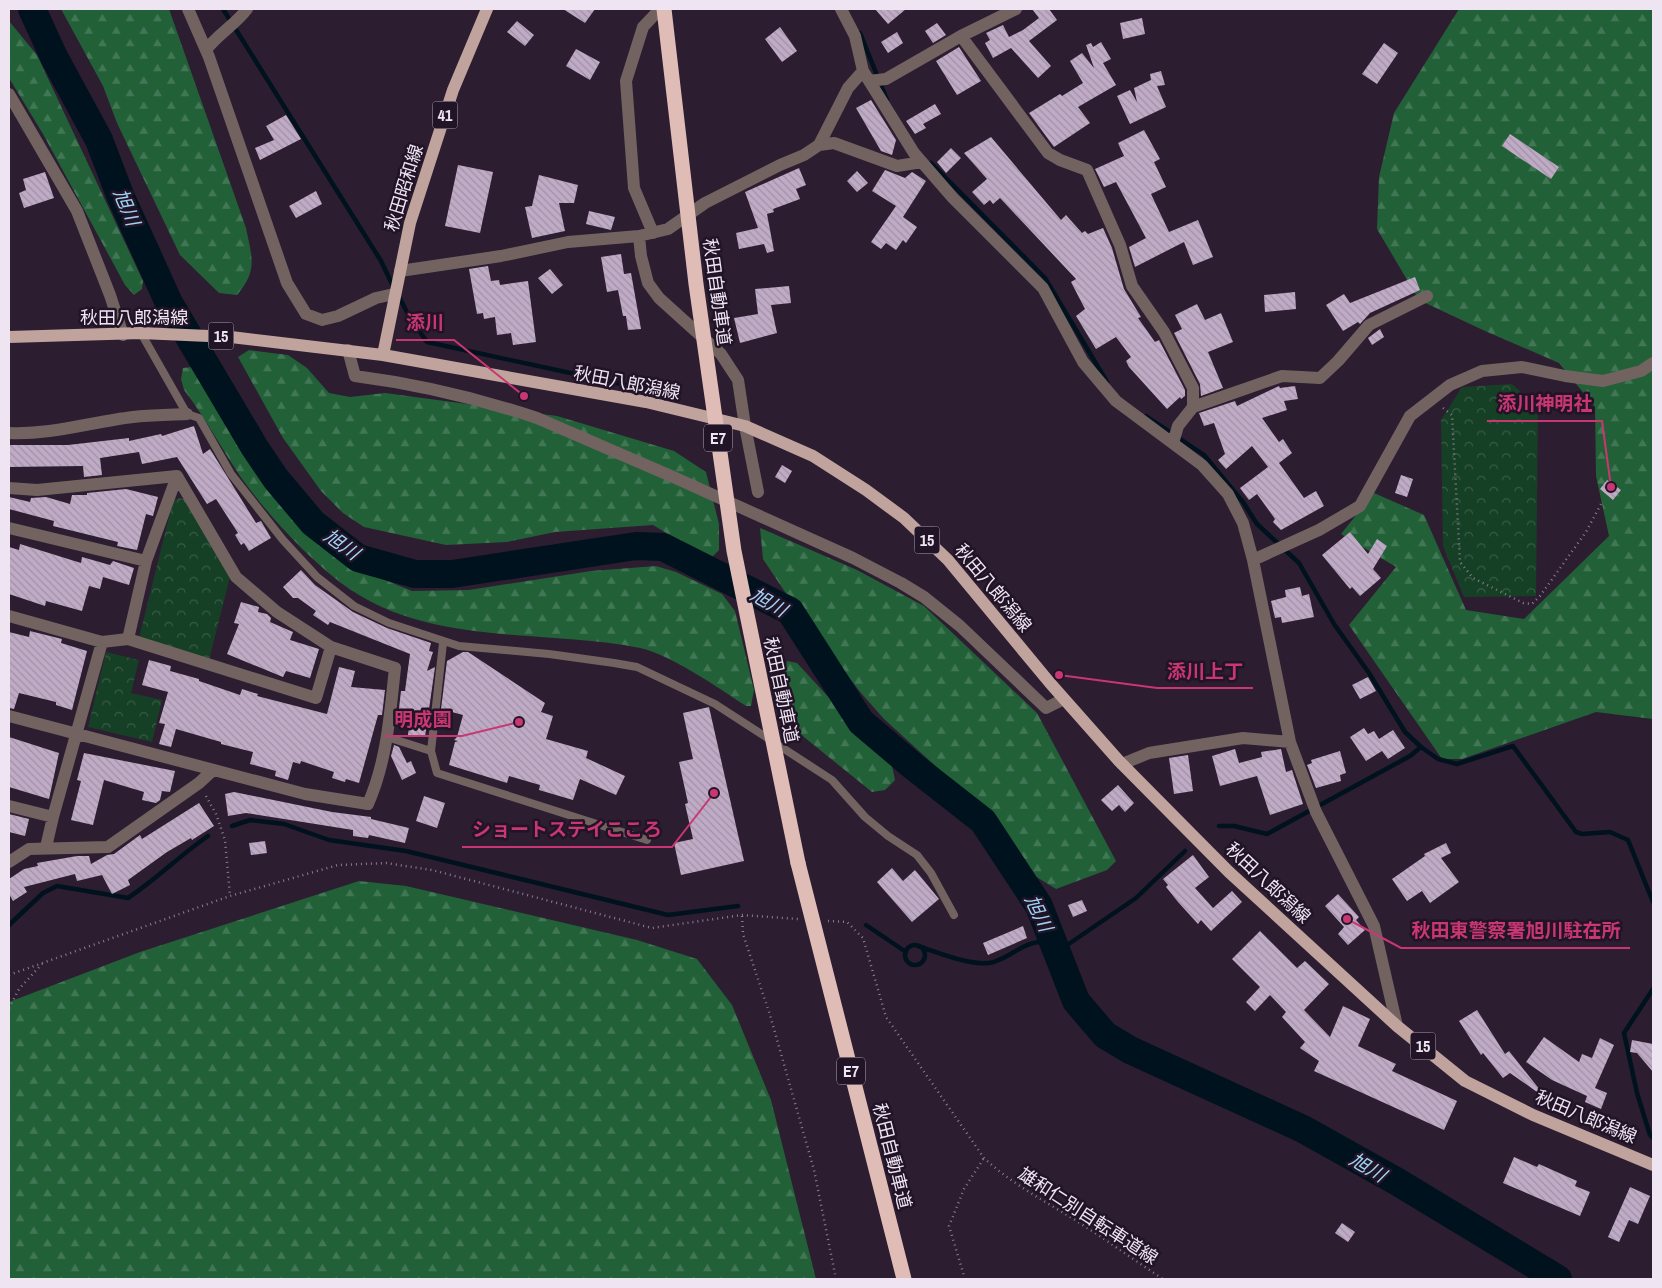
<svg xmlns="http://www.w3.org/2000/svg" width="1662" height="1288" viewBox="0 0 1662 1288" font-family="'Archivo Narrow','Noto Sans JP',sans-serif">
<style>
.forest{fill:url(#forest-firs)}
.park{fill:url(#park-crowns)}
.lines{fill:none;stroke-linecap:round;stroke-linejoin:round}
.stream{stroke:#00121e;stroke-width:4.5}
.river{stroke:#00121e;stroke-width:28}
.building{fill:url(#building-back-hatch)}
.path{stroke:#8b7e8f;stroke-width:2.5;stroke-dasharray:1 4;stroke-linecap:butt}
.service{stroke:#726361;stroke-width:8}
.minor{stroke:#726361;stroke-width:12}
.primary{stroke:#c1a39e;stroke-width:12}
.motorway{stroke:#e0bcb7;stroke-width:15}
.motorway-bridge{stroke:#e0bcb7;stroke-width:15}
.labels{text-anchor:middle;stroke-width:5;stroke-linejoin:round;paint-order:stroke}
.shield{fill:#221427;stroke:#b1a6b5;stroke-width:1}
.shield-label{font-size:16px;font-weight:bold;fill:#eee4f2}
.street-label{font-size:18px;fill:#eee4f2;stroke:#221427}
.water-label{font-size:19px;font-style:italic;fill:#9ed3f5;stroke:#221427}
.leader{fill:none;stroke:#c93772;stroke-width:2}
.callout-dot{fill:#c93772;stroke:#221427;stroke-width:2}
.callout-label{font-size:19px;text-anchor:middle;font-weight:bold;fill:#c93772;stroke:#221427;stroke-width:5;stroke-linejoin:round;paint-order:stroke}
</style>
<defs>
<pattern id="forest-firs" width="22" height="20" patternUnits="userSpaceOnUse" patternTransform="scale(1.25)"><rect width="22" height="20" fill="#226038"/><path d="M5 1l3.5 6h-7zM16 11l3.5 6h-7z" fill="#427755"/></pattern>
<pattern id="park-crowns" width="20" height="18" patternUnits="userSpaceOnUse" patternTransform="scale(1.25)"><rect width="20" height="18" fill="#164025"/><path d="M2 6a3 3 0 1 1 6 0M12 15a3 3 0 1 1 6 0" fill="none" stroke="#385b45"/></pattern>
<pattern id="building-back-hatch" width="6" height="6" patternUnits="userSpaceOnUse" patternTransform="scale(1.25)"><rect width="6" height="6" fill="#bfabc5"/><path d="M-1 5l2 2M0 0l6 6M5-1l2 2" fill="none" stroke="#a191a6"/></pattern>
</defs>
<rect width="100%" height="100%" fill="#2c1d31"/>
<path class="forest" d="M61 9H169L246 228C252 258 258 270 237 295L219 293 180 255 117 123 103 86Z
M1459 9H1653V719L1596 712 1462 759H1442L1349 625 1396 567 1341 534 1374 493 1424 515 1466 610 1524 619 1609 536 1596 476 1595 407 1559 363 1485 331 1419 300 1377 229 1379 177 1394 113Z
M9 21 37 55 143 281 142 289 134 295 125 285 43 134 9 78Z
M249 350 288 355 307 368 329 393 350 397 385 393 557 416 674 451 706 472 719 524V550L710 559 653 525 555 532 507 542 446 545 364 527 343 513 321 491 283 438 238 357Z
M192 367 261 472 310 530 353 567 412 591 469 590 591 571 656 566 676 572 722 594 735 611 754 690 751 706H746C718 688 672 655 640 648 540 628 428 648 341 583 303 553 268 515 240 476 221 448 205 417 184 390L181 379 183 368Z
M760 528 857 570 924 606 1037 713 1116 861 1107 870 1056 889 1030 873 987 813 884 719 861 693 797 610 763 559Z
M787 661 797 663 892 766 895 780 885 790 872 792 799 733 789 710 782 682Z
M359 881 406 886 637 940 697 959 732 1005 771 1100 816 1279H9V1002L140 952Z"/>
<path class="park" d="M1512 384 1538 407 1536 596 1464 597 1443 546 1441 420 1462 387Z
M179 498 187 500 230 577 209 660 139 638 173 501Z
M106 652 139 660 131 693 162 700 152 742 88 727Z"/>
<g class="lines">
<path class="stream" d="M223 9 381 261 393 286
M860 33 887 100
M931 163 1045 278 1107 382
M398 295 409 316 427 342 663 393
M1146 416 1204 455 1243 502 1257 524 1299 563 1334 624 1369 673 1405 732 1421 747 1438 759 1457 764 1513 746 1576 832 1582 834 1610 832 1628 840 1653 902
M232 826 250 820 284 824 329 840 406 851 668 915 738 906
M1219 826H1234L1267 834 1410 756 1421 747
M9 925 43 893 57 886 128 898C157 879 180 855 208 836
M866 925 906 952
M905 955a10 10 0 1 1 20 0a10 10 0 1 1-20 0Z
M918 946C937 952 975 968 994 962 1018 953 1024 940 1053 941
M1057 952 1136 898 1185 851
M1653 989 1624 1033 1637 1093 1650 1135 1653 1138"/>
<path class="river" d="M32 9 54 57 99 140 120 195 169 303 255 448 276 479 313 523 358 558 415 574H452L636 546 663 547 790 611 861 722 914 767 983 821 1039 906 1076 1001 1105 1035 1130 1050 1303 1129 1396 1181 1558 1279"/>
</g>
<path class="building" d="M563 9H595L585 23Z
M875 9H906L888 24Z
M1032 9H1049L1057 20 1029 41 1051 66 1038 78 1011 48 993 58 985 43 990 40 986 33 1003 25 1009 37 1023 30 1039 18Z
M1142 18 1145 34 1123 39 1120 23Z
M517 21 534 35 525 46 507 32Z
M937 23 946 35 933 43 925 31Z
M780 27 797 51 782 62 765 39Z
M897 32 903 43 888 53 881 42Z
M1101 42 1111 59 1103 63 1116 85 1078 107 1090 123 1054 147 1029 113 1060 94 1062 96 1083 83 1070 61 1082 53 1094 68 1086 45 1091 43 1093 47Z
M1384 43 1398 53 1377 84 1362 74Z
M959 47 981 81 957 95 936 61Z
M576 49 600 62 590 80 566 66Z
M1161 71 1165 85 1157 86 1166 107 1130 124 1117 96 1130 90 1137 102 1134 88 1151 80 1150 74Z
M871 100 896 140 892 155 881 151 856 108Z
M935 104 941 114 923 124 926 128 915 134 906 121Z
M286 115 301 139 260 160 255 148 274 140 266 126Z
M1144 130 1160 159 1154 162 1166 187 1151 194 1169 232 1198 220 1213 257 1193 265 1184 242 1135 267 1129 247 1146 238 1116 182 1104 187 1095 169 1124 156 1118 143Z
M1510 134 1559 167 1551 179 1502 146Z
M991 137 1061 220 1066 215 1082 233 1085 231 1088 234 1103 228 1112 248 1124 289 1141 317 1138 318 1155 342 1159 340 1185 390V396L1181 399 1180 397 1167 409 1129 367 1126 361 1131 357 1116 337 1096 349 1076 316 1085 309 1071 282 1076 279 1000 198 993 204 990 200 984 205 972 192 987 179 964 153Z
M951 148 961 158 946 173 937 162Z
M458 165 493 172 480 233 445 226Z
M799 168 806 185 796 189 800 199 773 209 774 212 767 214 774 251 767 253 764 244 739 249 736 233 758 228 745 192Z
M885 170 905 178 912 172 926 181 903 217 917 227 906 243 903 240 896 250 886 243 881 249 871 242 896 206 872 191Z
M857 171 868 183 857 192 847 181Z
M45 172 54 198 24 208 19 193 26 190 23 179Z
M539 175 578 185 574 203H559L565 231 532 238 525 207 532 206Z
M316 191 322 204 296 218 289 206Z
M589 211 615 217 611 230 586 224Z
M621 254 624 274 631 273 641 329 628 330 626 316H623L618 290 607 292 601 257Z
M488 266 491 281 499 280 500 285 528 281 536 342 513 345 511 333 497 335 495 317 484 319 483 313 477 314 469 269Z
M550 269 563 285 552 294 538 278Z
M1415 277 1420 290 1370 313 1360 324 1358 322 1343 331 1326 305 1344 294 1350 303Z
M789 286 791 303 771 305 777 333 740 343 734 318 758 314 755 289Z
M1295 292 1296 309 1265 312 1264 295Z
M1197 304 1205 320 1221 313 1233 342 1208 352 1223 388 1201 396 1200 384 1174 333 1182 329 1175 315Z
M1380 329 1384 337 1372 345 1368 338Z
M1279 386 1280 388 1295 386 1298 399 1284 401 1287 410 1262 418 1279 442 1283 439 1292 453 1279 463 1304 498 1316 491 1324 506 1281 530 1273 522 1275 519 1257 494 1249 500 1240 488 1268 467 1252 446 1226 469 1218 460 1225 454 1214 423 1204 426 1199 413 1235 401 1237 406Z
M194 426 203 454 210 449 256 523 261 521 271 538 249 551 244 543 241 545 235 535 238 533 216 499 207 504 177 457 142 464 139 452 100 458 102 475 84 477 83 466 9 467V445H68L129 438V441L161 434 162 436Z
M782 465 792 471 785 483 775 477Z
M1401 475 1413 479 1407 497 1395 493Z
M1607 480 1621 490 1613 500 1600 489Z
M126 489 158 497 153 516 146 514 137 550 117 546 118 542 53 526 54 521 9 509V497L30 502 31 498 46 497 70 504 72 495H87V493Z
M1350 532 1368 554 1377 539 1387 546 1373 569 1381 578 1360 596 1352 587 1350 589 1322 555Z
M20 544 81 563 82 557 110 565 113 561 134 568 129 585 103 577 100 589 89 586 82 611 46 601 45 606 9 594V547L19 550Z
M301 570 315 585 353 612 387 628 431 643 429 651 433 652 427 671 435 667 425 737 408 735 410 718 398 717 401 691H405L410 654 330 622 328 625 313 615 316 611 298 598H293L283 587Z
M1300 587 1302 596 1309 594 1314 617 1282 623 1281 617 1275 618 1271 601 1286 597 1285 590Z
M241 602 259 607 258 612 267 614 271 618 270 622 293 632 290 640 319 649 310 678 286 671 283 677 227 654 239 624 234 623Z
M30 631 62 639 61 643 87 651 72 710 56 705V702L19 693 14 709 9 708V632L29 637Z
M463 652H468L545 703 541 712 553 716 546 739 588 751 586 758 625 776 616 795 580 779 573 800 539 790 540 785 509 776 507 783 449 765 455 742 458 741 454 740 457 737 463 715 441 709 447 661Z
M149 660 171 666 170 671 199 679V681L240 695 242 689 258 694 257 696 327 714 339 667 355 671 351 687 385 690 382 715H378L359 783 346 779 345 782 332 778 334 772 301 761 300 764 293 762 288 780 275 776 276 771 250 764 253 752 221 744V742L176 729 171 747 159 744 165 724 159 723 168 692 142 685Z
M1368 677 1376 691 1360 699 1352 685Z
M709 707 744 861 681 875 674 843 693 839 685 804 688 803 679 762 693 759 683 713Z
M1364 728 1368 734 1374 731 1379 739 1393 730 1405 748 1388 759 1382 751 1366 761 1350 737Z
M9 737 59 753 49 799 9 787Z
M394 745 399 747 407 763 411 761 416 773 402 780 391 756Z
M1235 749 1239 763 1262 757 1261 752 1281 749 1286 772 1292 770 1303 804 1270 815 1257 776 1220 786 1212 756Z
M1340 751 1346 773 1340 775 1341 781 1316 788 1307 765 1312 763 1311 760Z
M84 753 175 771 170 792 162 791 160 800 156 803 142 800 144 792 104 780 93 825 71 820 81 781 77 780Z
M1188 755 1193 791 1174 794 1169 758Z
M1118 785 1134 803 1125 812 1119 805 1112 811 1101 800Z
M234 792 332 812 371 817V819L409 828 405 843 369 835 368 838 353 836V830L246 813 228 816 225 794Z
M424 796 445 803 437 828 416 821Z
M199 803 214 826 192 840 191 838 167 852 128 880 130 885 112 894 102 875 77 881 75 874 24 887 27 892 13 901 9 894V879L24 869 38 866 37 863 77 856H89L91 864 107 855 114 854 140 835 142 839Z
M9 814 29 819 25 836 9 832Z
M265 841 267 853 251 855 249 843Z
M1446 843 1451 853 1441 858 1459 882 1430 903 1422 891 1407 901 1392 879 1425 856 1424 854Z
M1193 855 1209 877 1195 888 1213 908 1232 891 1242 902 1211 931 1201 920 1198 924 1178 902 1166 887 1168 885 1163 879Z
M892 868 903 881 915 870 939 899 912 922 877 882Z
M1338 894 1359 917 1356 920 1365 930 1348 945 1338 934 1344 927 1325 906Z
M1082 900 1087 911 1073 917 1068 905Z
M1023 926 1027 938 988 955 983 943Z
M1260 931 1297 968 1305 961 1329 984 1304 1010 1330 1037 1343 1006 1370 1019 1358 1046 1396 1064 1392 1071 1457 1101 1444 1130 1314 1071 1319 1061 1300 1048 1305 1042 1282 1017 1286 1012 1270 995 1255 1011 1246 1002 1260 987 1232 959Z
M1477 1010 1505 1054 1509 1051 1540 1090 1537 1092 1510 1073 1503 1078 1483 1053 1481 1055 1459 1021Z
M1544 1037 1579 1062 1582 1054 1592 1058 1600 1038 1614 1045 1595 1088 1607 1093 1601 1109 1585 1102 1587 1096 1552 1080 1526 1062Z
M1632 1040 1653 1044V1072L1637 1053 1630 1052Z
M1514 1157 1537 1167 1539 1164 1577 1181 1575 1186 1590 1192 1580 1216 1503 1183Z
M1630 1187 1650 1196 1638 1224 1629 1220 1619 1242 1608 1237Z
M1342 1223 1355 1232 1348 1242 1335 1233Z"/>
<g class="lines">
<path class="path" d="M1443 408 1452 415 1460 562 1473 578 1523 603 1532 604 1540 596 1586 532 1601 504
M206 796 216 814 225 840 230 896
M742 916 743 934 770 1015 814 1170 836 1279
M828 921 847 922 863 938 886 1017 984 1158C1015 1187 1051 1204 1086 1227 1112 1244 1137 1262 1163 1279
M9 975 230 896 338 865 386 863 432 870 652 928 742 915 798 919
M9 1008 19 989 42 964
M965 1279 949 1226 964 1189 984 1158"/>
<path class="service" d="M141 333 187 414 199 418 231 474 283 540 317 577 354 606 389 623 459 646 549 654 614 663 637 667 715 704 832 780 865 817 888 836 917 855 931 873 954 915
M387 737 431 751 443 643
M431 751 437 773 647 840"/>
<path class="minor" d="M188 9 209 57 287 283 306 314 322 320 338 316 376 298 394 294
M841 9 855 36 863 71 914 153 953 198 1043 288 1083 362 1116 401 1202 465 1228 494 1243 523 1253 560 1290 742 1316 812 1374 926 1397 1026
M961 36 1048 153 1060 160 1087 170 1120 245 1132 286 1164 332 1193 388V407L1178 426 1173 443
M206 50C218 34 235 25 247 9
M869 81 886 79 961 36 1016 9
M9 94 77 211 110 295 123 335
M819 145 834 143 897 166 922 162
M653 233 634 188 626 81 643 27 660 9
M639 236 641 256 648 283 659 298 721 354 738 380 745 426 758 492
M400 271 501 256 568 242 639 236 668 229 705 203 780 165 804 155 819 145 848 88 863 71
M348 350 355 376C417 384 477 398 537 418L671 476 853 558 901 583 924 597 960 626 1046 708 1064 699
M1193 407 1282 376 1320 378 1338 361 1369 325 1427 296
M9 433C51 435 91 422 133 417 151 415 169 415 187 414
M9 488 37 490 177 476 236 577 277 612 331 647 395 668C390 714 387 761 368 804L305 794 9 716
M9 528 146 561
M1253 560 1319 530 1360 506 1410 416 1450 385 1482 371 1522 367 1565 376 1603 381 1641 371 1653 363
M9 616 102 642 128 639 316 698 331 647
M128 639 146 561 177 476
M1122 764 1149 753 1243 738 1290 742
M9 806 53 817
M46 847 53 817 102 642
M9 862 29 849 108 847 199 783 212 771"/>
<path class="primary" d="M9 337 141 333 231 337 383 355 646 402 745 426 813 456 866 490 904 518 948 560 1050 683 1119 761 1229 872 1397 1026 1465 1081 1533 1115 1653 1165
M383 355 410 223 453 90 487 9"/>
<path class="motorway" d="M798 863 904 1279"/>
<path class="motorway-bridge" d="M664 9 696 284 734 551 798 863"/>
</g>
<g class="labels">
<g class="shield">
<rect x="432.5" y="101.5" width="25" height="27" rx="4"/>
<rect x="208.5" y="322.5" width="25" height="27" rx="4"/>
<rect x="704" y="424.5" width="28" height="27" rx="4"/>
<rect x="914.5" y="526.5" width="25" height="27" rx="4"/>
<rect x="1410.5" y="1032.5" width="25" height="27" rx="4"/>
<rect x="837" y="1057.5" width="28" height="27" rx="4"/>
</g>
<g class="shield-label">
<text x="445" y="121">41</text>
<text x="221" y="342">15</text>
<text x="718" y="444">E7</text>
<text x="927" y="546">15</text>
<text x="1423" y="1052">15</text>
<text x="851" y="1077">E7</text>
</g>
<g class="street-label">
<text transform="translate(404 188) rotate(-73)" y="6">秋田昭和線</text>
<text transform="translate(717 292) rotate(82)" y="6">秋田自動車道</text>
<text x="134" y="324">秋田八郎潟線</text>
<text transform="translate(627 383) rotate(11)" y="6">秋田八郎潟線</text>
<text transform="translate(993 588) rotate(50)" y="6">秋田八郎潟線</text>
<text transform="translate(781 690) rotate(78)" y="6">秋田自動車道</text>
<text transform="translate(1268 883) rotate(43)" y="6">秋田八郎潟線</text>
<text transform="translate(1586 1117) rotate(23)" y="6">秋田八郎潟線</text>
<text transform="translate(892 1156) rotate(76)" y="6">秋田自動車道</text>
<text transform="translate(1088 1216) rotate(33)" y="6">雄和仁別自転車道線</text>
</g>
<g class="water-label">
<text transform="translate(127 207) rotate(67)" y="7">旭川</text>
<text transform="translate(342 544) rotate(35)" y="7">旭川</text>
<text transform="translate(769 602) rotate(30)" y="7">旭川</text>
<text transform="translate(1039 913) rotate(64)" y="7">旭川</text>
<text transform="translate(1368 1167) rotate(31)" y="7">旭川</text>
</g>
</g>
<path class="leader" d="M524 396L454 340H396M1611 487L1602 421H1487M1059 675L1157 688H1253M519 722L462 736H385M714 793L672 847H462M1347 919L1401 948H1630"/>
<g class="callout-dot">
<circle cx="524" cy="396" r="5"/>
<circle cx="1611" cy="487" r="5"/>
<circle cx="1059" cy="675" r="5"/>
<circle cx="519" cy="722" r="5"/>
<circle cx="714" cy="793" r="5"/>
<circle cx="1347" cy="919" r="5"/>
</g>
<g class="callout-label">
<text x="425" y="329">添川</text>
<text x="1545" y="410">添川神明社</text>
<text x="1205" y="678">添川上丁</text>
<text x="423" y="726">明成園</text>
<text x="567" y="836">ショートステイこころ</text>
<text x="1516" y="937">秋田東警察署旭川駐在所</text>
</g>
<rect width="1662" height="1288" fill="none" stroke="#eee4f2" stroke-width="20"/>
</svg>
